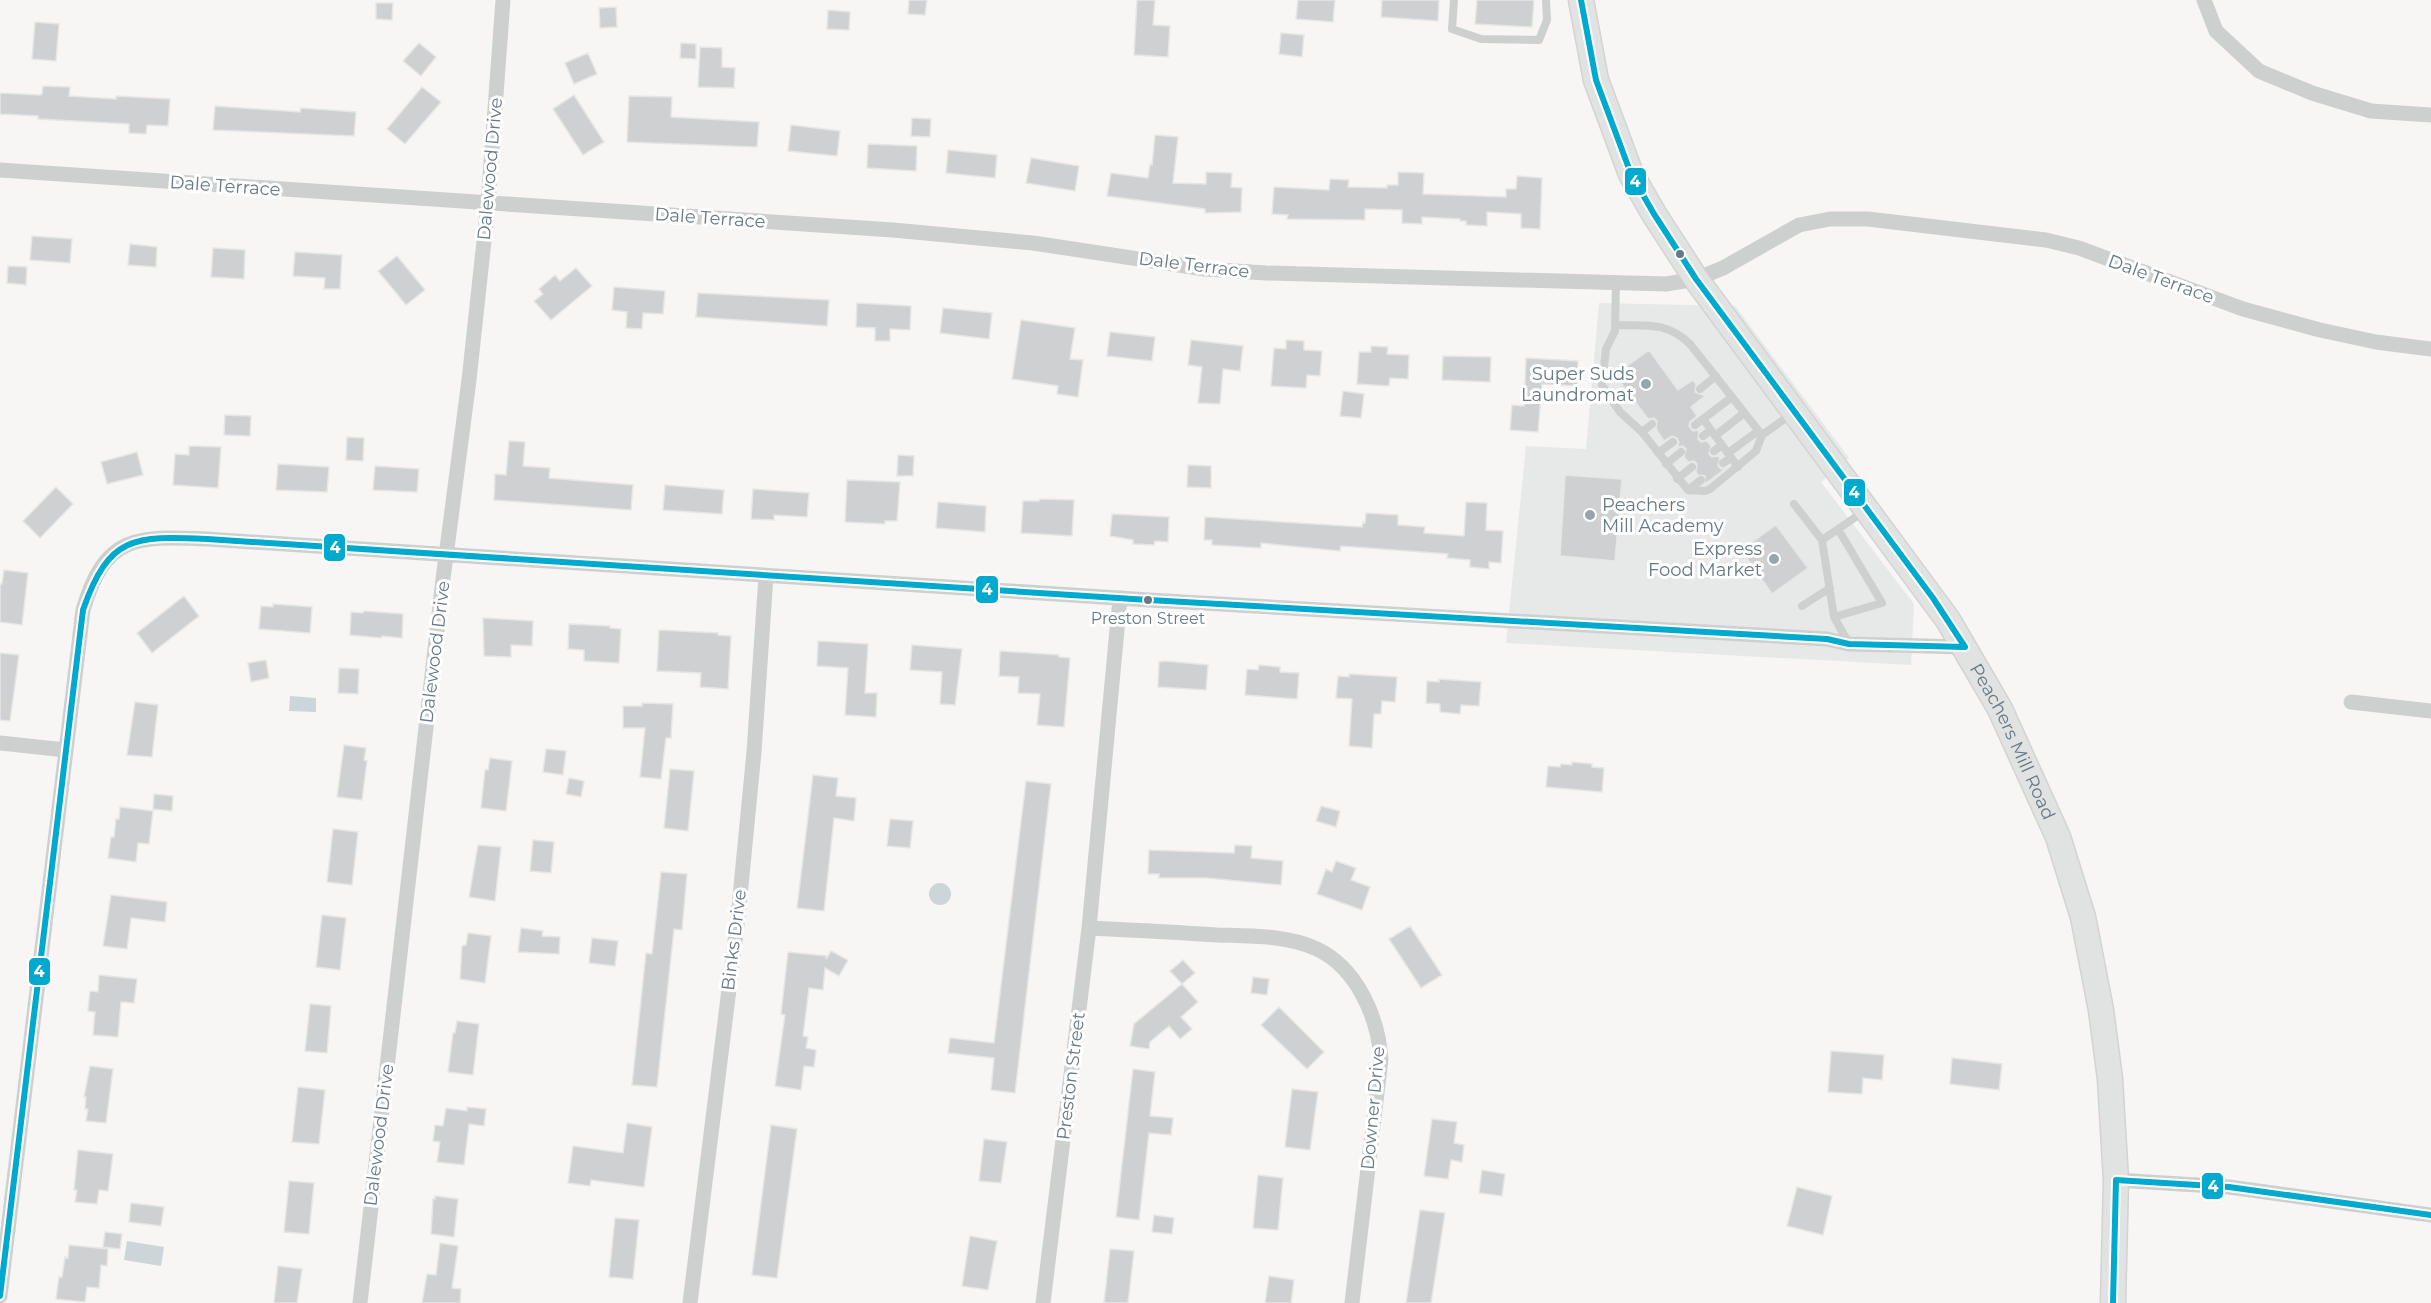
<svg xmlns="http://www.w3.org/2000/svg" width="2431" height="1303" viewBox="0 0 2431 1303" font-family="Montserrat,sans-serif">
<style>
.built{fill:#e7e8e8}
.water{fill:#ccd5d7}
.building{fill:#cfd0d1;stroke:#e6e6e5;stroke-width:1.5}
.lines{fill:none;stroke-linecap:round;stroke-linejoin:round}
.primary-casing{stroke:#d3d3d3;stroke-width:27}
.service{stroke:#ced0d0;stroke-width:8}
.minor{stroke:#ced0d0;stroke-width:15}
.primary{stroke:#e1e2e2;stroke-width:24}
.bus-1-casing{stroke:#fff;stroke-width:10}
.bus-1{stroke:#00a9ce;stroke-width:6}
.bus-dot{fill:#667986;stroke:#fff;stroke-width:2}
.poi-dot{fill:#99a5ad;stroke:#fff;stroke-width:2}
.labels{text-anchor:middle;stroke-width:6;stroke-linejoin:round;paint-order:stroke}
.bus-label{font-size:16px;fill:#667986;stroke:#fff}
.street-label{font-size:18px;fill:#667986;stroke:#fff}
.poi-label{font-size:18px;fill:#667986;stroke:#fff;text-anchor:end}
.line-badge{stroke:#fff;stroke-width:2}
.badge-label{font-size:16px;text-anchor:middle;font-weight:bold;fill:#fff}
</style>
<rect width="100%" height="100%" fill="#f7f6f5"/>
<path class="built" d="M1599 303 1735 306 1849 458 1821 482 1914 604 1911 665 1506 643 1526 446 1586 449Z"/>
<path class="water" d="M290 696 316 698V712L289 711Z
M929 894a11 11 0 1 1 22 0a11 11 0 1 1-22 0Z
M127 1241 164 1247 161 1266 124 1260Z"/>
<path class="building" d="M909 0H927L925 15 908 14Z
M1137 0H1155L1153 25 1170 26 1168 57 1134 55Z
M1298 0H1335L1333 22 1296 19Z
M1382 0H1439L1438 21 1381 17Z
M1477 0H1534L1532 27 1475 24Z
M376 3H393L392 20 376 19Z
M616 7 617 27 600 28 599 8Z
M828 10 850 12 849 30 827 29Z
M35 22 59 24 56 61 32 59Z
M1281 33 1304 35 1302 57 1279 54Z
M419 43 436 57 421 76 403 61Z
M681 43 696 44V59L680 58Z
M700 47 722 48V67L735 68 734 88 698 87Z
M588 53 597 74 574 84 565 63Z
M43 86 70 87 69 96 116 99V96L170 99 168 126 147 125 146 134 129 133V124L38 119V116L0 114V93L40 95 42 94Z
M422 87 441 102 405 144 387 129Z
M574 95 604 142 583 155 553 109Z
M629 96 672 97 671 117 759 122 757 147 627 142Z
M215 106 300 112 301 108 356 112 354 136 213 130Z
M912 118 931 119 930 137 911 136Z
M791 125 840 131 837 156 788 151Z
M1155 135 1178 137 1173 183 1206 184V172L1232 173 1231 187 1242 188 1241 212 1205 213V209L1107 196 1111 173 1148 178 1150 164 1152 165Z
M868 144 917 146 916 171 867 168Z
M948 150 997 155 995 178 946 173Z
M1031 158 1079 166 1075 191 1026 183Z
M1398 172 1424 173 1423 194 1506 197V189H1516L1517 176 1542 178 1540 229 1521 228V214L1487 212V226L1466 225V221H1460V219L1422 217V224L1402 223V210L1365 209V220L1287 219 1288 215 1272 214 1274 187 1329 190 1330 179 1349 180 1348 187 1387 188V185H1398Z
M32 236 72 239 70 263 30 260Z
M130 244 157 247 156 267 128 265Z
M213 248 245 250 244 279 211 277Z
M295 252 342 255 340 289H324L325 278 293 276Z
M397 256 425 290 406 305 378 271Z
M8 266 27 267 26 285 7 283Z
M576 268 592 286 551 320 534 301 543 294 539 289 555 275 560 281Z
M614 287 665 291 663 314 643 313 642 329 626 328 627 312 612 310Z
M698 293 829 300 827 326 696 317Z
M857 303 911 306 910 330 890 329V341H875V328L856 327Z
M943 308 992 313 989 339 940 333Z
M1021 320 1075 328 1070 359 1083 360 1078 397 1057 394 1058 386 1012 379Z
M1110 332 1155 337 1152 361 1107 356Z
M1191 340 1243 346 1240 371 1223 369 1220 404 1198 403 1202 367 1188 365Z
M1286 340 1304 341V350L1322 351 1320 376 1307 375 1306 388 1271 386 1274 348 1286 349Z
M1371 346 1388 347 1387 354 1409 355 1408 379 1390 378 1389 386 1357 384 1359 352H1371Z
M1649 350 1678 390 1693 380 1696 384 1695 392 1705 396 1691 407 1697 416 1690 422 1689 426 1693 431 1699 430 1698 439 1701 442 1707 441 1711 446 1709 454 1712 457 1718 456 1720 458 1718 466 1721 469 1726 468 1705 484V476L1698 475 1696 472 1697 464 1694 461 1688 462 1684 457 1686 449 1683 446 1677 447 1679 442 1677 438 1672 436 1664 441 1656 429 1657 421 1654 418 1648 419 1615 375Z
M1443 356 1491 357 1490 382 1442 380Z
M1526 358 1578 361 1577 386 1542 384 1538 432 1510 430 1512 405 1524 406Z
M1343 391 1364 394 1361 418 1340 416Z
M225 415 251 416 250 436 224 435Z
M347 437 364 438 363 461 346 460Z
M509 441 525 442 523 466 550 468 549 478 633 485 631 510 494 500 495 474 506 475Z
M189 446 221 447 218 488 173 485 175 454 189 455Z
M137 452 143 475 107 484 101 462Z
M898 455 914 456 913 476H897Z
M278 464 329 467 327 492 276 490Z
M1188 465 1211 466V488L1187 487Z
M375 466 419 469 417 492 373 490Z
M1565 475 1622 479 1615 561 1560 556Z
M847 480 900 482 897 521H885V524L845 522Z
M665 485 724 490 722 514 663 510Z
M56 487 73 504 40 538 23 521Z
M753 489 809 493 807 517 774 515V520L751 519Z
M1040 499 1074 500 1072 536 1021 533 1023 501H1039Z
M938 502 986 506 985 532 936 528Z
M1466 502 1487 503 1486 530 1503 531 1501 563 1489 562V569L1470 567V560L1447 558 1448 554 1341 546 1340 551 1261 543V548L1212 545V540H1204L1205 517 1362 527 1363 522 1365 523 1366 513 1398 515V525L1425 527 1424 533 1464 536Z
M1112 514 1169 517 1168 542 1155 541 1154 545 1133 544V540L1110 536Z
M1776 525 1808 568 1772 594 1741 550Z
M4 570 28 573 22 625 0 622V584H2Z
M184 596 199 616 152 653 137 633Z
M273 604 312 607 310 633 259 629 261 606 273 607Z
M364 611 403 614 402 638 382 636 381 638 350 635 351 612 363 613Z
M483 618 533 621 532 646 511 645V657L484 656Z
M569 624 610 626V628L621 629 619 663 584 661V650L568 649Z
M659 630 718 633V635L731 636 728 689 700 687 701 673 657 671Z
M818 641 868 644 865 693H877L876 717 845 715 848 668 817 666Z
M912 645 962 649 955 705 940 704 942 672 910 670Z
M1000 651 1059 655V657L1070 658 1064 727 1037 725 1040 694 1018 693 1019 677 999 676Z
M0 653 19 655 10 721 0 720Z
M266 660 269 678 251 682 248 663Z
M1165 661 1208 665 1206 690 1158 687 1159 662Z
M1259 665 1280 667V672L1299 673 1297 699 1245 695 1247 669 1258 670Z
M339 668 359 669 358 694 338 693Z
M1349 674 1397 677 1395 702 1382 701 1381 714H1374L1372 748 1349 746 1352 699 1336 698 1338 676 1349 677Z
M1439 679 1481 682 1479 706 1461 705 1460 714 1440 712V704L1426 703 1427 681 1439 682Z
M135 702 158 705 152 757 127 755Z
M642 703 673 704 671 738H666L661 779 640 777 645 728H623V706H642Z
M344 745 366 748 364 760 367 761 362 800 337 797Z
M546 749 566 751 563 775 543 772Z
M490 758 512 761 506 811 481 808 485 770H488Z
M1572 762 1592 764V767L1604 768 1602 792 1546 787 1548 766 1560 767 1561 764 1572 765Z
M670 769 694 771 688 831 664 828Z
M813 775 838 778 836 796 856 798 854 821 834 818 824 911 797 908Z
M569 778 584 781 581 797 566 794Z
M1026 781 1051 784 1015 1093 991 1090 994 1058 948 1053 950 1038 994 1043Z
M154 794 173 796 172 811 153 809Z
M1321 806 1340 811 1336 827 1316 821Z
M120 807 153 811 149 844 138 843 136 862 108 858 111 837H114L116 819H119Z
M890 819 913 821 910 848 887 846Z
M333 829 358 832 352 885 327 882Z
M533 840 554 842 551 873 530 871Z
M478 845 501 847 495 901 469 897Z
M1235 845 1252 846 1251 858 1283 861 1281 885 1207 878H1159V874H1148L1149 850 1234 853Z
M1336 861 1356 868 1351 880 1370 887 1362 910 1317 894 1326 869 1332 872Z
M661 872 687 874 682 930 674 929 657 1087 632 1085 646 953 652 954Z
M111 895 167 902 165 922 131 918 127 949 103 946Z
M322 915 346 918 340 970 316 967Z
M1410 926 1442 975 1421 988 1389 939Z
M521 928 543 931 542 936 560 937 559 954 518 952Z
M468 933 491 936 485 983 460 979 462 946 466 945Z
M592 938 618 941 615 966 589 963Z
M831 951 848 960 839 976 825 968 823 990 809 988 803 1036 808 1037 806 1048 816 1050 814 1067 804 1066 801 1090 775 1086 785 1015 781 1014 788 952 827 956 826 959Z
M1183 960 1195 973 1182 984 1170 971Z
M99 975 137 979 134 1003 121 1002 118 1037 93 1035 95 1012 88 1011 90 991 98 992Z
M1253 977 1269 979 1267 995 1251 993Z
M1182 984 1198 1002 1181 1017 1192 1029 1180 1039 1169 1026 1150 1042 1149 1049 1130 1046 1134 1024Z
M310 1004 331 1006 327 1053 305 1051Z
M1279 1007 1324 1052 1307 1069 1261 1025Z
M457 1021 479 1024 473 1075 448 1072 453 1033H455Z
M1831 1051 1884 1055 1882 1080 1863 1078 1862 1094 1828 1092Z
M1952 1058 2002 1064 1999 1090 1950 1084Z
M90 1066 113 1069 106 1123 86 1121 88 1109H85L86 1097H84Z
M1133 1069 1155 1072 1150 1116 1173 1118 1171 1135 1149 1133 1139 1220 1116 1217Z
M298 1087 325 1090 319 1144 292 1142Z
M1292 1089 1318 1092 1310 1150 1285 1147Z
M467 1107 486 1109 484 1126 469 1124 464 1165 437 1162 440 1142 433 1141 435 1125 443 1126 446 1108 467 1111Z
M1432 1119 1457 1122 1454 1143 1464 1145 1462 1162 1451 1160 1448 1179 1424 1176Z
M627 1123 652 1127 644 1187 591 1180 590 1186 568 1183 573 1146 623 1153Z
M771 1125 797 1129 777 1278 752 1275Z
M984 1139 1007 1142 1001 1183 979 1181Z
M78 1150 113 1154 108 1191 99 1190 97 1204 75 1202 77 1190H74Z
M1482 1170 1505 1174 1502 1196 1479 1193Z
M1258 1175 1283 1178 1278 1230 1253 1228Z
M289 1181 314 1183 309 1234 284 1232Z
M1797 1187 1832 1196 1823 1235 1787 1226Z
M435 1196 458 1199 454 1237 431 1234 433 1199H435Z
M131 1203 164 1207 161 1226 129 1222Z
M1420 1210 1445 1213 1431 1303H1406Z
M1154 1215 1174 1218 1172 1234 1152 1232Z
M615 1218 639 1220 633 1279 609 1277Z
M105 1232 122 1234 120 1249 103 1247Z
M970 1236 997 1241 988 1290 962 1286Z
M440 1243 458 1246 452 1288 461 1289 460 1303H422L427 1274 436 1275Z
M69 1245 108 1249 107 1266 101 1265 99 1288 87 1287 85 1302 56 1299 59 1277H62L65 1257 68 1258Z
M1110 1249 1134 1251 1128 1303H1104Z
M278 1266 302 1269 297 1303H274Z
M1269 1276 1294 1280 1291 1303H1265Z"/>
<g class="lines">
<g class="primary-casing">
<g id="primary">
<path id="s1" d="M1581 0 1596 80 1631 174 1654 214 1696 279 1948 620 2000 709 2058 837 2083 917 2101 1010 2110 1079 2116 1180 2113 1303"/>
</g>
</g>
<path class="service" d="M1454 0 1452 29 1481 39 1539 40 1547 20 1546 0
M1616 282 1615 331 1606 349 1602 385 1620 412 1642 432 1688 490 1705 491 1710 489 1756 451 1762 435
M1615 325C1645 326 1666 321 1690 344L1762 435 1793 413
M1700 389 1716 376
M1703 419 1738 467
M1695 425 1732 397
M1642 432 1652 424
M1703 436 1711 430
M1715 436 1744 413
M1714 451 1722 445
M1658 453 1673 442
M1728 453 1758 431
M1723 463 1731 458
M1666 464 1681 452
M1677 479 1692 467
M1688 490 1701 480
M1794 504 1822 540 1863 512
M1822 540 1834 617 1848 642
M1802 606 1830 588
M1834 617 1882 603 1838 529"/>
<path class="minor" d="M2204 0 2216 31 2259 71 2312 93 2371 111 2431 115
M0 170 893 230 1033 243 1205 269 1266 273 1666 284 1696 279 1723 268 1799 225 1830 219H1868L2046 240 2079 248 2243 309 2320 330 2376 342 2431 349
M2351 702 2431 711
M0 743 66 750
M1089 928C1132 930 1174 932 1217 935 1249 936 1287 935 1317 949 1357 968 1378 1017 1381 1059L1352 1303
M2116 1180 2229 1187 2431 1215
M0 1296 83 610C105 534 137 536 207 539L1149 600 1827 639 1849 644 1965 647
M360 1303 443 579 469 380 488 204 503 0
M690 1303 738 917 754 752 766 576
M1043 1303 1089 928 1120 598"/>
<use href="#primary" class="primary"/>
<g class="bus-1-casing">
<path id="bus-1" d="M1581 0 1596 80 1631 174 1654 214 1696 279 1933 598 1965 647
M0 1296 83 610C109 535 134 536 207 539L1149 600 1827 639 1849 644 1965 647
M2113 1303 2116 1180 2229 1187 2431 1215"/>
</g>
<use href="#bus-1" class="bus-1"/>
</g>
<g class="bus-dot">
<circle cx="1680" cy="254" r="5"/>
<circle cx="1148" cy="600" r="5"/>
</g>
<g class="poi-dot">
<circle cx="1646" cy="384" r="6"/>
<circle cx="1590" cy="515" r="6"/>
<circle cx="1774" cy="559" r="6"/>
</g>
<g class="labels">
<g class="bus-label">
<text x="1148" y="624">Preston Street</text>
</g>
<g class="street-label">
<text transform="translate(490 169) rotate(-85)" y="6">Dalewood Drive</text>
<text transform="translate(225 186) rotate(4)" y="6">Dale Terrace</text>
<text transform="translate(710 218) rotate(4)" y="6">Dale Terrace</text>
<text transform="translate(1194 265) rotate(7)" y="6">Dale Terrace</text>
<text transform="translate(2161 279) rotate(20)" y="6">Dale Terrace</text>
<text transform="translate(435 652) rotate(-83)" y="6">Dalewood Drive</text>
<text dy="6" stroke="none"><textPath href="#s1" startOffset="867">Peachers Mill Road</textPath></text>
<text transform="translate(734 940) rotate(-83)" y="6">Binks Drive</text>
<text transform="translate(1071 1076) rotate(-83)" y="6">Preston Street</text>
<text transform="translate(1373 1108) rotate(-85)" y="6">Downer Drive</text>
<text transform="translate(379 1135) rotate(-83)" y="6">Dalewood Drive</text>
</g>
<g class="poi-label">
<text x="1634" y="380">Super Suds<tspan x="1634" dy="21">Laundromat</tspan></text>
<text x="1602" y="511" text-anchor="start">Peachers<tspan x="1602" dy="21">Mill Academy</tspan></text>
<text x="1762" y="555">Express<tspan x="1762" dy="21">Food Market</tspan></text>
</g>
</g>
<g class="line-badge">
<rect x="1624" y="167" width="23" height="29" rx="6" fill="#00a9ce"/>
<rect x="1843" y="478" width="23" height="29" rx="6" fill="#00a9ce"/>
<rect x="323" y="533" width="23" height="29" rx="6" fill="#00a9ce"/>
<rect x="975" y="575" width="24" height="29" rx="6" fill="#00a9ce"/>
<rect x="28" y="957" width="23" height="29" rx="6" fill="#00a9ce"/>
<rect x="2201" y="1172" width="23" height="28" rx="6" fill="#00a9ce"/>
</g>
<g class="badge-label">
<text x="1635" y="187">4</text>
<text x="1854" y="498">4</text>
<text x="335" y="553">4</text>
<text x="987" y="595">4</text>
<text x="39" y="977">4</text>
<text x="2213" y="1192">4</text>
</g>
</svg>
